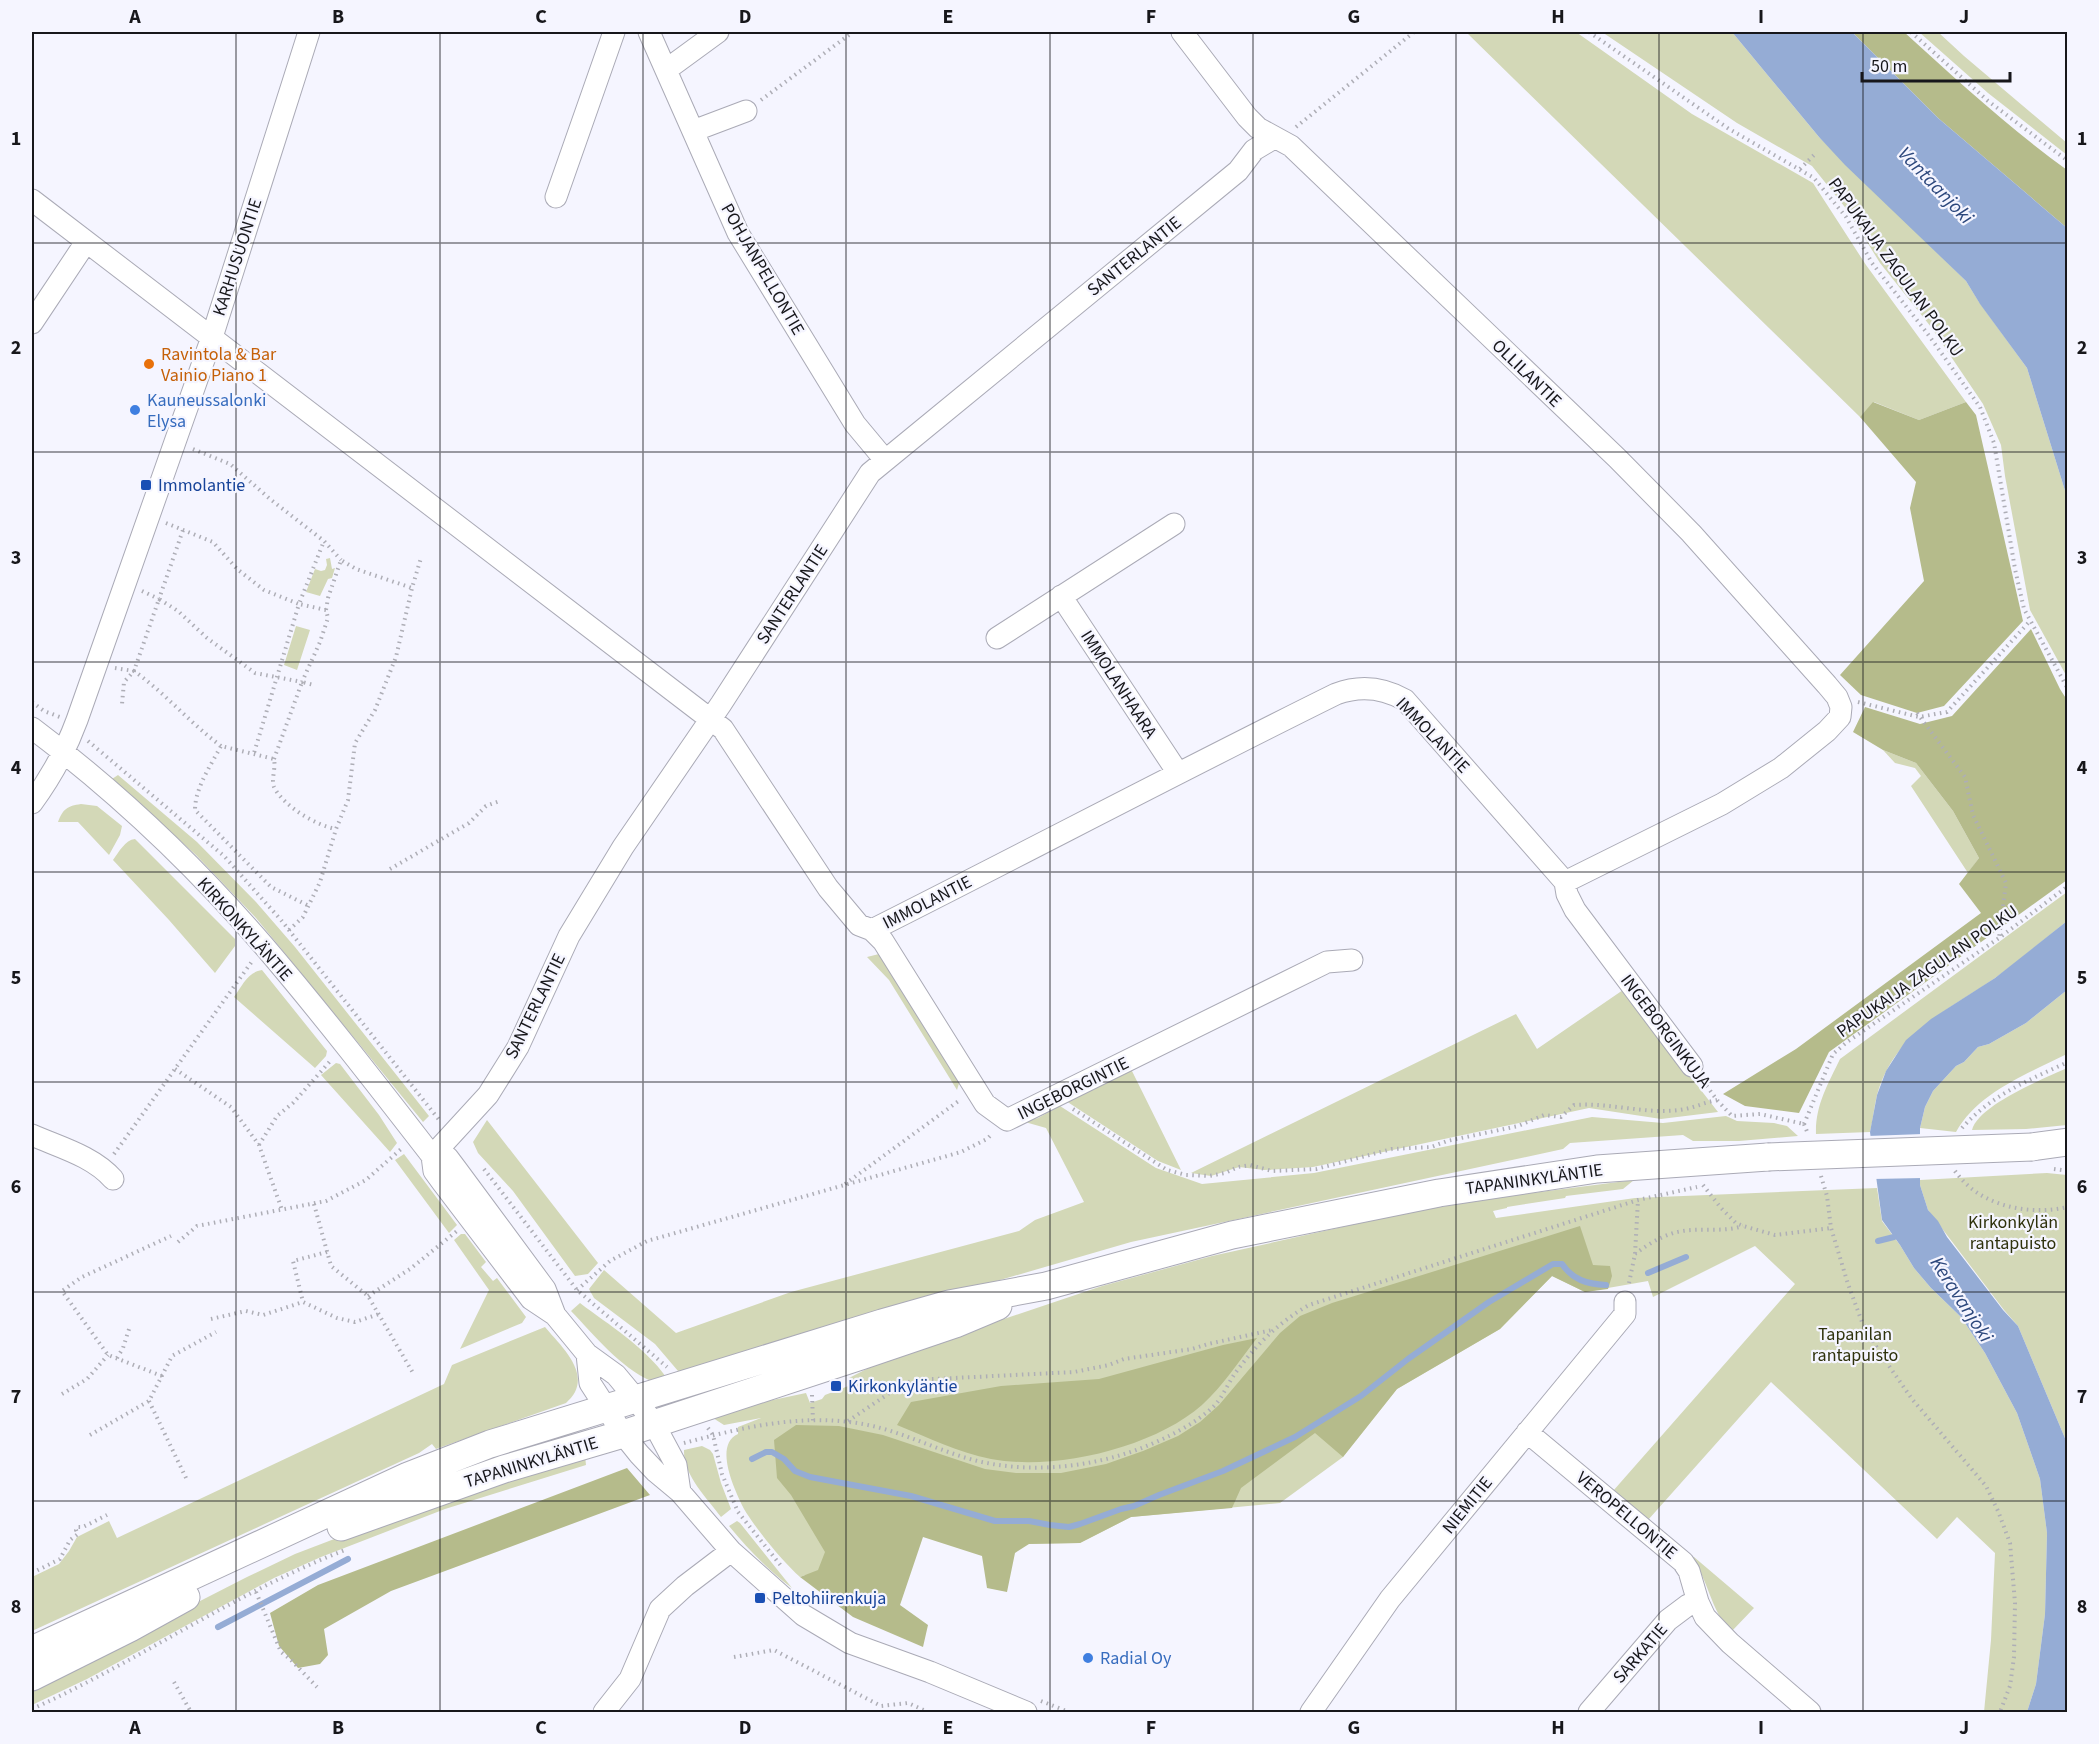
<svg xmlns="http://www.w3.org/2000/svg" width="2099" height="1744" viewBox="0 0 2099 1744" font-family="'Source Sans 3',sans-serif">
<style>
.green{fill:#d3d8b7}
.forest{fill:#b5bb8b}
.water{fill:#95acd5}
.pier{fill:#f5f5ff}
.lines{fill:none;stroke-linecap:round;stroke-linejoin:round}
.stream{stroke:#95acd5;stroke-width:6}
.minor-casing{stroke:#aaaab6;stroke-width:23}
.major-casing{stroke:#aaaab6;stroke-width:29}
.path{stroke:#aeaeb6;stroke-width:4;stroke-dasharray:1.5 4.5;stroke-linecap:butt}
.minor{stroke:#fff;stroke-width:21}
.major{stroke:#fff;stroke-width:27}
.major-bridge-casing{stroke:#aaaab6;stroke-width:29;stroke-linecap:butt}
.major-bridge{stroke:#fff;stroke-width:27}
.grid{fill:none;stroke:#17171b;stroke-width:1.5;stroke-opacity:0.55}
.food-dot{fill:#e8710a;stroke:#f5f5ff;stroke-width:2}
.shop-dot{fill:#3f7fe0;stroke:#f5f5ff;stroke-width:2}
.transit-dot{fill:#1a4fb4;stroke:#f5f5ff;stroke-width:2}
.labels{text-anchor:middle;stroke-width:4.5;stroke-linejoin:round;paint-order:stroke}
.street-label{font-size:18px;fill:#17171b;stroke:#f5f5ff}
.food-label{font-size:18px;fill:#c56008;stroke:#f5f5ff;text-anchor:start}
.shop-label{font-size:18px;fill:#366cbe;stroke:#f5f5ff;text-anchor:start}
.transit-label{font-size:18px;fill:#164399;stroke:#f5f5ff;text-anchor:start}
.park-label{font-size:18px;fill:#2f320c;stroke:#f5f5ff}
.water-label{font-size:20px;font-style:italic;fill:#2d487d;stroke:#f5f5ff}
.neatline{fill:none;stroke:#17171b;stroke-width:2}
.grid-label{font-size:20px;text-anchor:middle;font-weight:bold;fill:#17171b}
</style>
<rect width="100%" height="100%" fill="#f5f5ff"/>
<path class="green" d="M1466 32H1576L1692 114 1813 183 1866 265 1966 402 1919 420 1874 402 1860 417Z
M1602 32H1732L1819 137 1966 281 1979 302 2027 368 2067 497V677L2030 610 2005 476 2001 445 1983 404 1931 327 1880 263 1848 211 1812 166 1737 123Z
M1919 32H1938L1964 56 2067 143V155L1988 93Z
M330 558 332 569 335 568 332 578 328 579 320 596 306 592 315 569 321 571 325 570 327 565 326 559Z
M296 626 310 630 297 670 284 665Z
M1883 750 1916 763 1953 811 1979 858 1968 873 1911 786 1921 776 1915 768 1895 763Z
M118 775 197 842 256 902 295 947 429 1116 423 1122 256 918 196 855 112 779Z
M81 804 97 806 122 826 120 835 109 855 78 822H58C63 809 67 806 81 804Z
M135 839 235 939V946L215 973 169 920 113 860C119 852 125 840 135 839Z
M2067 892V921C2043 940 2020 960 1995 978 1946 1012 1895 1032 1877 1095 1874 1107 1873 1120 1870 1132L1816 1134C1815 1106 1828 1084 1840 1059Z
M879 954 889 962 961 1077 957 1090 889 980 867 957Z
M262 970 327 1051 326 1056 315 1068 234 997C242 986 248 972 262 970Z
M1623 990 1718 1112 1661 1119 1589 1108 1313 1167 1264 1170 1239 1167 1211 1176 1191 1173 1516 1014 1537 1049Z
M2067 990V1054C2029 1073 1978 1092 1956 1132L1920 1128 1925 1107 1933 1091 1956 1066 1964 1062 1978 1047 1989 1044 2026 1023Z
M336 1063 340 1064 379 1115 397 1143 390 1152 321 1075Z
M2067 1068V1125L2026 1129 1972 1130C1978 1105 2045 1078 2067 1068Z
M1131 1069 1181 1170 1158 1161 1066 1101Z
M1060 1106 1156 1168 1202 1184 1314 1173 1592 1117 1663 1123 1726 1116 1737 1121 1774 1123 1787 1126 1798 1136 1739 1141H1693L1683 1135 1570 1143 1563 1149 1131 1242 811 1335 684 1378 655 1344 594 1298 589 1289 604 1270 676 1333 791 1292 1019 1231 1035 1220 1084 1202 1046 1128 1025 1122 1038 1118Z
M487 1120 598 1263 588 1274 575 1276 513 1191 478 1153 473 1142Z
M404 1154 457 1225 449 1233 395 1160Z
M2047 1173 2067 1175V1443L2018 1326 2004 1310 1928 1210 1920 1185V1180Z
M1634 1180 1623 1189 1566 1196 1565 1198 1507 1207V1208L1493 1211 1496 1218 1635 1198 1877 1188 1882 1221 1900 1245 1914 1268 1931 1288 1961 1317 1985 1353 2017 1413 2040 1479 2047 1533 2045 1614 2036 1684 2027 1712H1984L1991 1640 1995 1553 1957 1517 1937 1539 1771 1382 1648 1520 1613 1491 1795 1284 1755 1246 1653 1297 1648 1281 1585 1292 1552 1276 1500 1329 1397 1389 1343 1457 1280 1503 1131 1517 1080 1543 1015 1544 913 1514 884 1627 805 1575 800 1577C782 1561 756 1529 744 1509 735 1491 713 1445 738 1434V1427L761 1418 724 1425 713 1418 739 1407 806 1393 810 1403 822 1399 825 1395 851 1385 849 1378 888 1358 1102 1286 1212 1256 1414 1211 1517 1195Z
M461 1234H465L486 1262 481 1267 493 1281 497 1278 526 1317 522 1323 460 1349 489 1290 454 1240Z
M580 1303C609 1325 645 1347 666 1377L651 1381C621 1368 594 1335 571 1311Z
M545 1327C558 1343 587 1368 575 1392 573 1396 569 1400 566 1403L436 1449 432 1444 419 1453 32 1631V1577L59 1564 69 1551 77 1537 109 1521 117 1538 444 1384 452 1365Z
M702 1446 710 1450 713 1454 721 1483 731 1509 721 1517C707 1498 683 1475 684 1450Z
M585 1456 586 1465 445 1509 321 1557 274 1578 87 1679 32 1705V1687L247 1577 295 1554 384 1520Z
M737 1521 740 1523 792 1588C768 1570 748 1549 729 1526Z
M1694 1557 1754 1608 1731 1632C1710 1610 1709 1579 1691 1558Z"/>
<path class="forest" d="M1852 32H1904C1957 80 2009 128 2067 170V228L1938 118Z
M1873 402 1919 420 1966 402 1976 415 2023 621 1944 706 1917 713 1861 695 1840 675 1924 581 1910 508 1916 482 1860 417Z
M2031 629 2060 689 2067 700V880L1829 1052 1799 1113 1745 1106 1723 1094 1796 1049 1981 913 1959 884 1979 858 1953 811 1916 763 1883 750 1853 732 1865 707 1920 724 1952 716Z
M1580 1226 1593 1265 1610 1266 1612 1276 1608 1289 1585 1292 1552 1276 1500 1329 1397 1389 1343 1457 1315 1433 1241 1488 1232 1508 1131 1517 1080 1543 1029 1544 1015 1553 1007 1592 987 1588 982 1556 923 1537 900 1605 928 1625 923 1647 853 1617 800 1577 818 1570 825 1552 791 1495 777 1478 774 1440 796 1425 839 1426 883 1435 985 1469 1016 1473H1061L1106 1464 1143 1451 1178 1436 1200 1422 1219 1405 1280 1333 1300 1316 1332 1303Z
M1257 1338C1239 1361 1223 1386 1202 1405 1153 1448 1055 1471 991 1459 959 1453 927 1437 897 1425L911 1402 1001 1386 1099 1379 1223 1345Z
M627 1468 650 1495 391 1591 324 1629 328 1655 320 1664 298 1668 279 1646 270 1613 318 1585Z"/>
<path class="water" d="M1732 32H1852L1938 118 2067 228V497L2027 368 1980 304 1966 281 1845 165 1819 137Z
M2067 921V990L2026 1023 1989 1044 1978 1047 1964 1062 1956 1066 1933 1091 1925 1107 1920 1128V1185L1928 1210 1938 1221 1947 1237 2003 1310 2018 1326 2067 1443V1712H2027L2036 1684 2045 1614 2047 1533 2040 1479 2017 1413 1985 1353 1961 1317 1931 1288 1914 1268 1900 1245 1882 1220 1870 1132 1877 1095 1886 1071 1906 1040 1931 1019 1995 978Z"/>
<path class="pier" d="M1923 1134V1178L1873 1179 1868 1136Z"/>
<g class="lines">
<path class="stream" d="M1878 1241 1894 1237
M1648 1273 1686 1257
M752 1459 766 1452H772L784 1459 795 1471 810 1477 911 1496 995 1521H1029L1050 1525 1069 1527 1080 1524 1121 1509 1134 1506 1159 1495 1223 1471 1295 1437 1361 1396 1408 1359 1489 1302 1553 1264H1562C1573 1280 1587 1284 1606 1285
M218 1627 348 1559"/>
<g class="minor-casing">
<path id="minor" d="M649 32 738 233 855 424 885 460
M666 70 718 32
M693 131 746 111
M556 197 614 32
M32 200 723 729 828 888 859 925 872 930 883 941 985 1104 1007 1120 1327 962 1352 960
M32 323 86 242
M1061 596 1178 773
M997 638 1174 524
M32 728C116 791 195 866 264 946 322 1014 377 1085 432 1156L434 1171 442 1182 531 1299 555 1315 587 1354 616 1375 636 1399 654 1424 676 1465 680 1492
M32 803C51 777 66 750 77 720L212 337 309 32
M1565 882 1567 894 1575 910 1692 1066
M872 930C1027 852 1180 771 1336 694 1360 685 1382 687 1405 700L1565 882 1722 804 1781 768 1827 731 1840 717 1841 707 1837 697 1827 685 1691 533 1617 458 1291 146 1258 128 1247 117 1182 32
M32 1135C59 1147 93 1156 113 1179
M432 1156 488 1095 518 1047 569 936 623 847 721 704 870 473 1238 171 1254 150 1274 138
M432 1156 448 1158 457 1170 545 1289 555 1315
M587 1354 590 1383 623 1434 639 1454 656 1472 680 1492 731 1551 803 1615 850 1643 930 1672 1026 1712
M1527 1432 1683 1562 1689 1571 1698 1602 1705 1617 1730 1643 1810 1712
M604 1712 630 1679 660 1609 685 1586 731 1551
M1311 1712 1390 1599 1625 1314V1302
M1589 1712 1668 1620 1688 1605 1698 1602"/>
</g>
<g class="major-casing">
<path id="major" d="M2032 1147 2068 1142
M341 1527 504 1469 623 1434 861 1356 955 1324 998 1306
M32 1650 408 1476 490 1444 882 1323 949 1304 1046 1286 1232 1235 1439 1193 1597 1169 1768 1157
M32 1677 130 1628 186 1597"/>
</g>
<path class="path" d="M1589 32 1729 129 1814 178 1846 217 1872 263 1927 333 1980 407 1994 443 2015 569 2024 609 2068 689
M1911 32 1988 101 2068 161
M761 100 853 32
M1296 127 1414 32
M1800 169 1817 152
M193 449 230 464 270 499 324 541
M166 523 213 542 237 569 264 590 299 604 254 753
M142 591 159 599 183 530
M326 610 299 604 324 541 341 560
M115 668 134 671 124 682 122 704
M32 702 44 711 60 717
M1858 702 1919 717 1947 712 2030 621
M1917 713 1965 777 1973 815 2006 883 1999 938
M88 741 224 856 281 920 440 1121
M221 746C190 723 165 693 134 671L159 599 178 611 207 638 255 673 302 682 320 642 328 618 326 610 328 598 341 560 356 569 412 588
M274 759 302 682 314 685
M390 869 469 823 486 806 500 801
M307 905 271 887 195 810C195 788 211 765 221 746L274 759C276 768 271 779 274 787 283 806 317 826 336 829
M289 930 303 917 320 882 336 829 348 800 355 743 375 710 396 657 412 588 421 558
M175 1069 231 1107 259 1145 282 1210
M1703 1081 1717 1100 1732 1116 1760 1114 1804 1124
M1073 1109 1167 1170 1186 1175 1209 1176 1225 1173 1238 1167 1250 1165 1272 1171 1316 1169 1392 1149 1431 1147 1447 1141 1518 1126 1544 1115 1561 1117 1574 1105C1611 1102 1649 1116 1685 1109 1696 1107 1706 1102 1717 1100
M1804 1124 1808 1134
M1804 1124 1833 1054 1847 1042 1999 938 2068 886
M1962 1128C1991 1095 2029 1080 2068 1062
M259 1145 277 1116 293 1103 332 1059
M114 1154 253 960
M484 1169 577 1290 667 1367
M2054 1169 2068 1171
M1955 1171C1979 1206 2028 1216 2068 1207
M1821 1176 1827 1196 1831 1228 1848 1284 1862 1322 1880 1353 1912 1399 1986 1486 1998 1511 2010 1543 2015 1603 2014 1657 2010 1686 2000 1712
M845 1184 960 1100
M1703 1185 1721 1208 1736 1223 1743 1226 1775 1235 1831 1228
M314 1204 331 1266 368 1296 413 1373
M178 1242 197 1226 326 1201 366 1180 401 1149
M327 1252 293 1261 303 1302 337 1318 355 1322 379 1314
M1635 1254C1647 1245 1661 1236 1677 1232 1699 1227 1721 1233 1743 1226
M1629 1283 1635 1254 1638 1200
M577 1290 610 1261 647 1241 961 1152 987 1139 993 1133
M368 1296 410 1269 457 1231
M211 1319 246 1311 263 1315 303 1302
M117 1358 123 1348 130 1326
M162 1376 108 1355 62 1291 82 1277 171 1236
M62 1394 87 1379 108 1355
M812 1395 813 1421
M149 1401 186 1478
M848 1421 903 1384 914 1380 1074 1372 1109 1365 1124 1359 1192 1349 1208 1344 1272 1330
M708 1428 713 1435 722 1474 738 1512 782 1567
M90 1435 149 1401 172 1356 216 1332
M684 1443C736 1429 794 1415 849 1422 888 1426 921 1443 957 1455 1015 1475 1082 1470 1139 1449 1165 1439 1194 1425 1214 1406 1223 1397 1228 1383 1236 1372 1256 1345 1279 1322 1309 1305L1638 1200 1697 1187
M32 1573 60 1559 70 1540 78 1534 76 1530 77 1527H83L107 1515
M256 1592 281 1652 290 1659 317 1687
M734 1657 774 1650 881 1706 908 1703 928 1712
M174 1682 191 1712
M1041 1701 1069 1712
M32 1709C139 1661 236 1592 345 1550"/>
<use href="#minor" class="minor"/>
<use href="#major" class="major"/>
<g class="major-bridge-casing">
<path id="major-bridge" d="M1768 1157 2032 1147"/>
</g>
<use href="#major-bridge" class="major-bridge"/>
</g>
<path class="grid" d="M236 32V1712M440 32V1712M643 32V1712M846 32V1712M1050 32V1712M1253 32V1712M1456 32V1712M1659 32V1712M1863 32V1712M32 243H2068M32 452H2068M32 662H2068M32 872H2068M32 1082H2068M32 1292H2068M32 1501H2068"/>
<circle class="food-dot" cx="149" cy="364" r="6"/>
<g class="shop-dot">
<circle cx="135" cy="410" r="6"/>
<circle cx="1088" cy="1658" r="6"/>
</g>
<g class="transit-dot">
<rect x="140" y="479" width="12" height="12" rx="3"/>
<rect x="830" y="1380" width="12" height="12" rx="3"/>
<rect x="754" y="1592" width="12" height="12" rx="3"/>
</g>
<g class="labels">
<g class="street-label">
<text transform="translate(1134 256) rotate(-39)" y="6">SANTERLANTIE</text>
<text transform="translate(237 257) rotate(-72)" y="6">KARHUSUONTIE</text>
<text transform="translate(1896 267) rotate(54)" y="6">PAPUKAIJA ZAGULAN POLKU</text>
<text transform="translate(763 269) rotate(60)" y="6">POHJANPELLONTIE</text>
<text transform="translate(1527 373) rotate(44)" y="6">OLLILANTIE</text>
<text transform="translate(792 594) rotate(-57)" y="6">SANTERLANTIE</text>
<text transform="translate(1119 684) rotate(57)" y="6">IMMOLANHAARA</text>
<text transform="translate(1433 735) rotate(46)" y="6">IMMOLANTIE</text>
<text transform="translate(927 902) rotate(-27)" y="6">IMMOLANTIE</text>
<text transform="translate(245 929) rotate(48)" y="6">KIRKONKYLÄNTIE</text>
<text transform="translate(1927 971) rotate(-35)" y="6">PAPUKAIJA ZAGULAN POLKU</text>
<text transform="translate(535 1006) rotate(-64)" y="6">SANTERLANTIE</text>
<text transform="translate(1666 1031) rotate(53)" y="6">INGEBORGINKUJA</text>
<text transform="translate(1073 1088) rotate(-26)" y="6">INGEBORGINTIE</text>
<text transform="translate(1534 1179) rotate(-8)" y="6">TAPANINKYLÄNTIE</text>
<text transform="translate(531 1462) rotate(-17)" y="6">TAPANINKYLÄNTIE</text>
<text transform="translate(1467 1505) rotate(-51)" y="6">NIEMITIE</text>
<text transform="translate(1627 1515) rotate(40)" y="6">VEROPELLONTIE</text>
<text transform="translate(1640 1653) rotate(-49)" y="6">SARKATIE</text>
</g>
<g class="food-label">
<text x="161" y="360">Ravintola &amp; Bar<tspan x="161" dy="21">Vainio Piano 1</tspan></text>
</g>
<g class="shop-label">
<text x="147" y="406">Kauneussalonki<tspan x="147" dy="21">Elysa</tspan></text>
<text x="1100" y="1664">Radial Oy</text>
</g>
<g class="transit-label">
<text x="158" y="491">Immolantie</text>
<text x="848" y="1392">Kirkonkyläntie</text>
<text x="772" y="1604">Peltohiirenkuja</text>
</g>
<g class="park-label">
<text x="2013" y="1228">Kirkonkylän<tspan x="2013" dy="21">rantapuisto</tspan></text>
<text x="1855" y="1340">Tapanilan<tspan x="1855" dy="21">rantapuisto</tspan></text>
</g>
<g class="water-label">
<text transform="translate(1936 185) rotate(46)" y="7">Vantaanjoki</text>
<text transform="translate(1962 1299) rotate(57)" y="7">Keravanjoki</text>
</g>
</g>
<rect width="2099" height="1744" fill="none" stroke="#f5f5ff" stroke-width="66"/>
<path d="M1862 72v9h148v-9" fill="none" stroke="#17171b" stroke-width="3"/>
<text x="1871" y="72" font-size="18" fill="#17171b" stroke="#f5f5ff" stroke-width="4.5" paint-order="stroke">50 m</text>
<rect x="33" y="33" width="2033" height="1678" class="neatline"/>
<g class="grid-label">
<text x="135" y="23">A</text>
<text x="338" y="23">B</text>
<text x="541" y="23">C</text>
<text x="745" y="23">D</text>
<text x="948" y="23">E</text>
<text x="1151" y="23">F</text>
<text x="1354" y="23">G</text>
<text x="1558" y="23">H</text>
<text x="1761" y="23">I</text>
<text x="1964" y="23">J</text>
<text x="16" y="145">1</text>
<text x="2082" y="145">1</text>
<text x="16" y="354">2</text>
<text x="2082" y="354">2</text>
<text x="16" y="564">3</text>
<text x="2082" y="564">3</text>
<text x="16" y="774">4</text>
<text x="2082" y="774">4</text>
<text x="16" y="984">5</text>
<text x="2082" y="984">5</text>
<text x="16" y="1193">6</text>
<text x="2082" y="1193">6</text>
<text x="16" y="1403">7</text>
<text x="2082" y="1403">7</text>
<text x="16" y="1613">8</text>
<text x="2082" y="1613">8</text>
<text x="135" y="1734">A</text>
<text x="338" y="1734">B</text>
<text x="541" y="1734">C</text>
<text x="745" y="1734">D</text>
<text x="948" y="1734">E</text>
<text x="1151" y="1734">F</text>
<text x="1354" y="1734">G</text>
<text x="1558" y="1734">H</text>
<text x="1761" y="1734">I</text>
<text x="1964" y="1734">J</text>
</g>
</svg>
